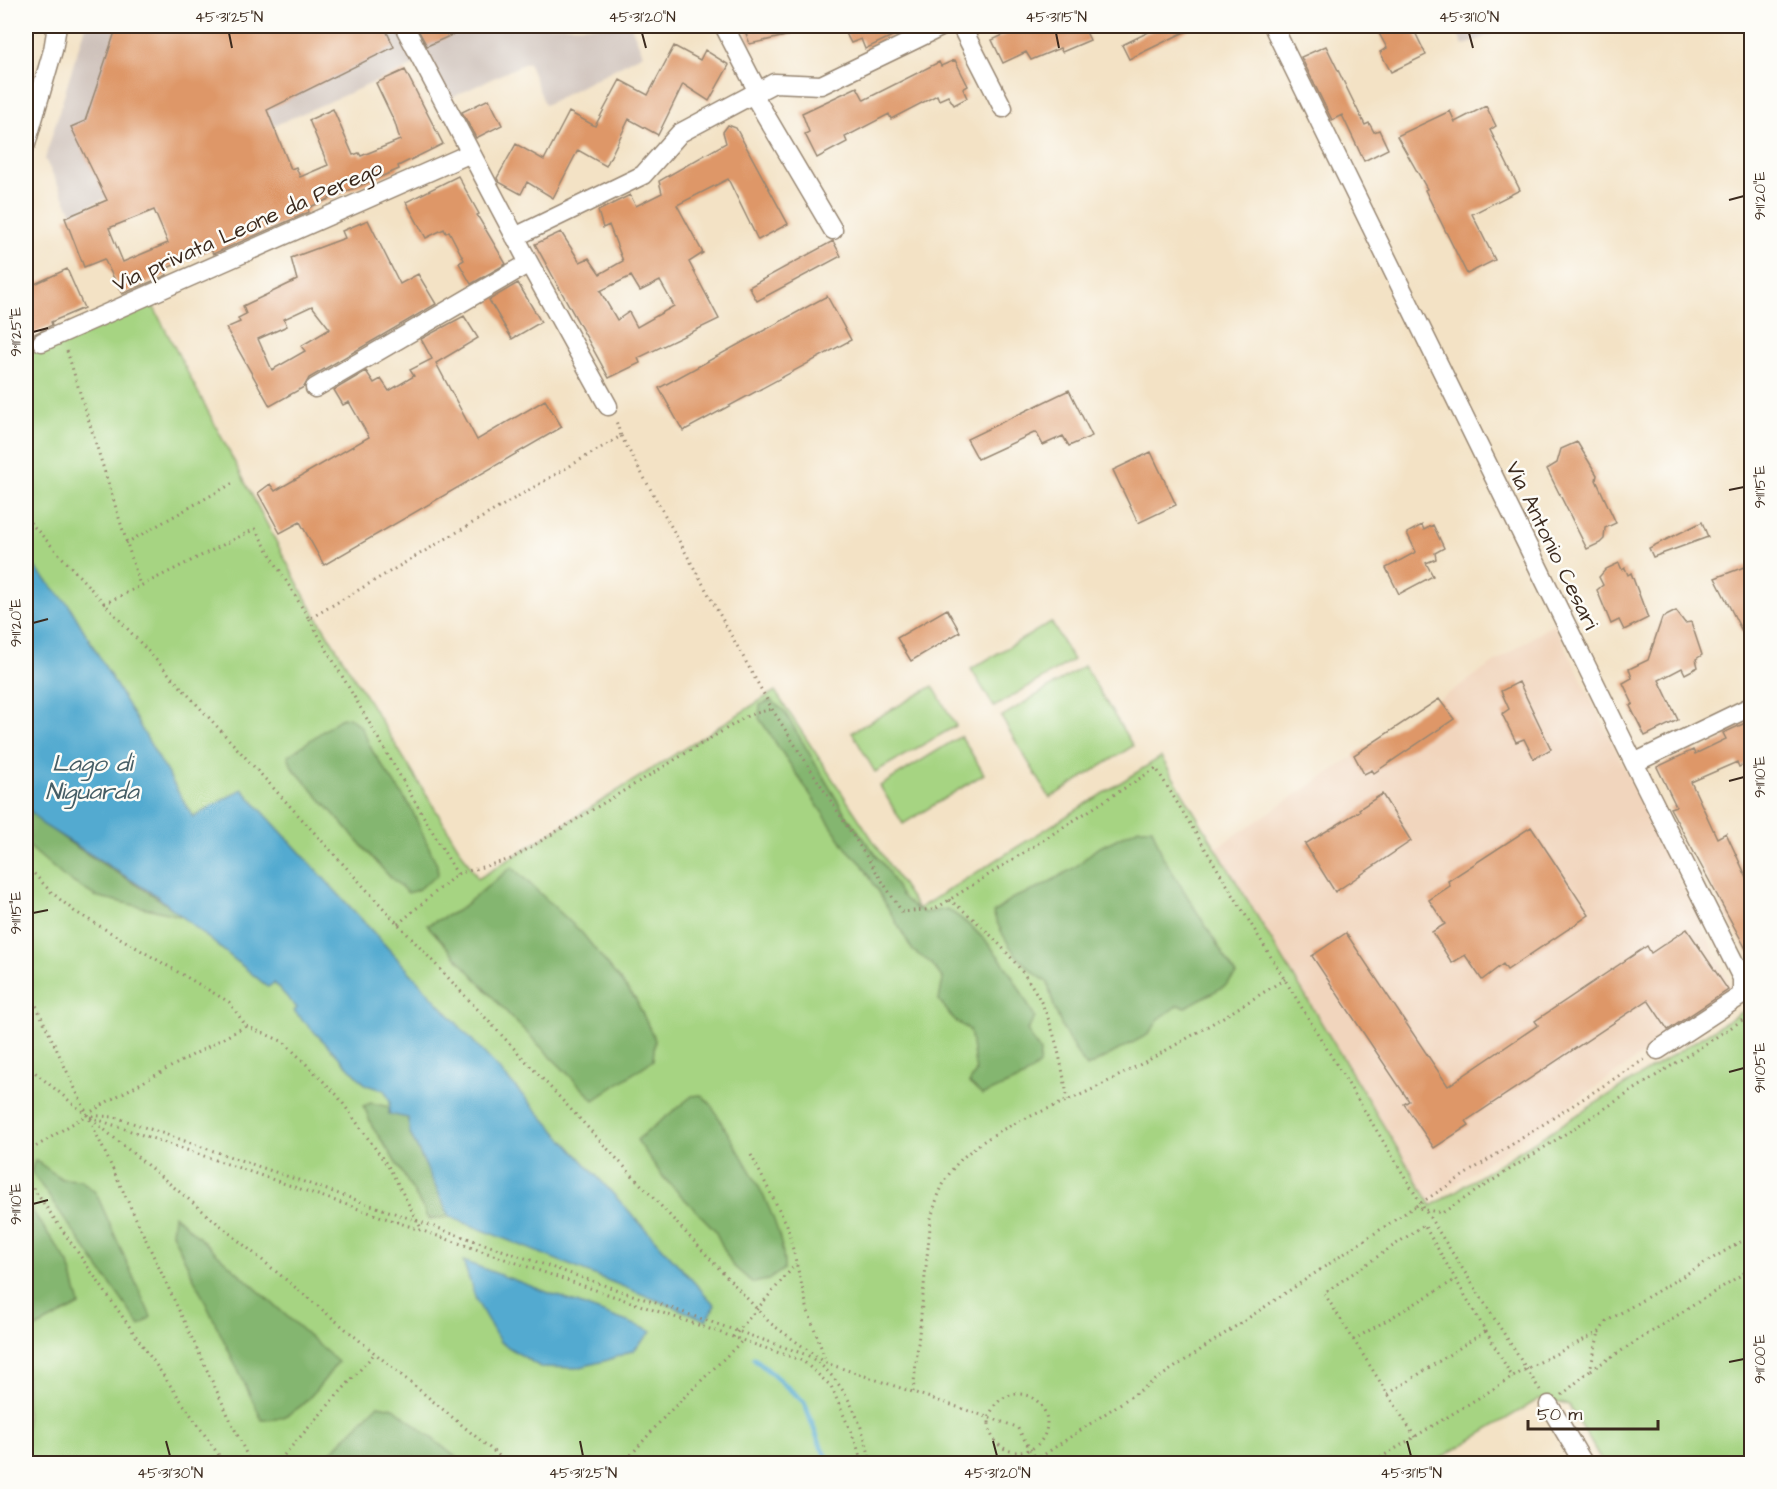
<svg xmlns="http://www.w3.org/2000/svg" width="1777" height="1489" viewBox="0 0 1777 1489" font-family="'Architects Daughter',sans-serif">
<style>
.built{fill:#f1d5bd}
.industrial{fill:#cec1ba}
.green{fill:#a6d482;stroke:#707f50;stroke-width:1.5}
.forest{fill:#84b670;stroke:#607047;stroke-width:1.5}
.water{fill:#53aad0;stroke:#476a77;stroke-width:1.5}
.lines{fill:none;stroke-linecap:round;stroke-linejoin:round}
.stream{stroke:#53aad0;stroke-width:5}
.building{fill:#de9768;fill-rule:evenodd}
.minor-casing{stroke:#978672;stroke-width:21}
.path{stroke:#978672;stroke-width:3;stroke-dasharray:1.5 4.5;stroke-linecap:butt}
.minor{stroke:#fff;stroke-width:18}
.ticks{fill:none;stroke:#3b2a1e;stroke-width:2}
.labels{text-anchor:middle;stroke-width:5;stroke-linejoin:round;paint-order:stroke}
.street-label{font-size:22px;fill:#3b2a1e;stroke:#fdfcf7}
.water-label{font-size:24px;font-style:italic;fill:#455d65;stroke:#fdfcf7}
.neatline{fill:none;stroke:#3b2a1e;stroke-width:2}
.ticks-label{font-size:15px;text-anchor:middle;fill:#3b2a1e}
</style>
<rect width="100%" height="100%" fill="#fdfcf7"/>
<filter id="ink" filterUnits="userSpaceOnUse"><feTurbulence type="fractalNoise" baseFrequency=".0167" numOctaves="2"/><feDisplacementMap in="SourceGraphic" scale="12" xChannelSelector="R" yChannelSelector="G"/><feConvolveMatrix kernelMatrix="1 2 1 2 8 2 1 2 1" color-interpolation-filters="sRGB"/></filter>
<filter id="wash" filterUnits="userSpaceOnUse"><feTurbulence type="fractalNoise" baseFrequency=".008" numOctaves="4" result="noise"/><feDisplacementMap in="SourceGraphic" scale="24" xChannelSelector="R" yChannelSelector="G"/><feGaussianBlur stdDeviation="1.35" result="paint"/><feColorMatrix in="noise" values="0 0 0 0 0 0 0 0 0 0 0 0 0 0 0 0 0 1.4 0 .05"/><feComposite in="paint" operator="in"/></filter>
<g filter="url(#wash)">
<rect width="100%" height="100%" fill="#f3e2c5"/>
<path class="built" d="M1554 623 1734 992 1427 1203 1216 848Z"/>
<path class="industrial" d="M85 26H631L643 54 545 105 528 62 448 99 428 59 72 213 45 159Z
M1455 26H1511L1463 46Z"/>
<path class="green" d="M152 304 306 599 478 879 775 691 918 909 1161 757 1432 1206 1751 1006V1463H1603L1569 1405 1539 1399 1431 1464H26V355Z
M1051 622 1073 660 994 707 971 669Z
M1084 666 1133 746 1050 798 1001 717Z
M933 686 956 726 875 772 852 732Z
M961 736 984 774 903 824 880 786Z"/>
<path class="forest" d="M771 700 784 711 846 815 886 868 901 895 912 906 925 913 947 909C990 935 1013 974 1035 1018L1027 1030 1040 1052 1039 1065 1023 1078 982 1095 969 1083 976 1072 970 1030 954 1020 939 1000 943 979 931 963 913 951 862 864 846 848 759 718 760 705Z
M349 717 361 727 373 752 410 806 437 865 438 875 417 890 408 893 387 874 292 767 288 756 340 719Z
M26 806C66 849 135 879 184 917L95 896 64 877 26 844Z
M1139 828H1152L1163 857 1236 975 1225 986 1186 1007 1178 1005 1159 1019 1149 1034 1087 1067C1068 1043 1054 1014 1048 983 1018 962 1007 947 993 913L1013 898 1037 889 1074 868 1096 849Z
M512 867 582 933 636 1000 655 1040 653 1060 594 1100 510 1016 427 925 457 911Z
M701 1095 710 1103C736 1149 785 1216 784 1269L768 1280 753 1283 732 1265 714 1229 663 1177 637 1140 692 1096Z
M371 1103 390 1107 389 1114 408 1118 410 1133 450 1217 429 1219C412 1189 395 1159 375 1131 369 1124 369 1114 363 1106Z
M35 1160 62 1179 81 1180 96 1193 151 1317 140 1326 31 1171Z
M26 1202 69 1264 80 1305 26 1333Z
M174 1215 338 1362C317 1388 298 1422 262 1420L172 1233Z
M378 1405 394 1408 463 1463H320Z"/>
<path class="water" d="M26 558 69 605 193 817 242 789 715 1305 706 1320 450 1217 410 1133 408 1118 389 1114 390 1101 384 1090 366 1085 294 1011 297 1008 274 983 268 987 157 896 42 824 26 806Z
M463 1261 652 1331 634 1350 608 1360 577 1368 540 1367 500 1342 476 1300Z"/>
<g class="lines">
<path class="stream" d="M754 1358 804 1402 821 1447 831 1464"/>
</g>
<g id="blocks">
<path class="building" d="M117 26H384L394 47 267 110 291 169 296 167 300 177 328 165 309 120 333 109 353 155 359 153 361 156 400 140 395 123 376 83 405 70 443 144 398 166 399 169 308 208 309 212 213 254 211 249 165 269 167 275 122 294 104 259 84 267 65 218 107 200 71 127 85 121ZM154 210 168 243 123 262 109 228Z
M416 26H472L427 46Z
M743 26H808V31L750 44Z
M842 26H913L865 49 861 39 851 43Z
M1023 26H1083L1090 40 1062 52 1060 48 1031 60 1026 52 1003 63 992 40Z
M1161 26H1197L1129 59 1122 45Z
M1375 26H1412L1426 55 1391 72 1380 52 1387 48Z
M674 46 700 60 705 50 729 65 709 101 683 84 658 135 629 119 606 166 578 150 553 198 527 182 521 194 499 182 497 178 516 144 544 160 569 112 595 126 620 80 648 95Z
M1326 46 1365 125 1369 123 1374 132 1379 130 1388 149 1364 161 1342 115 1332 120 1301 57Z
M955 60 968 86 963 89 967 98 954 105 948 96 939 100 937 95 891 119 889 114 845 137 847 142 817 158 805 134 809 132 802 113 857 87 864 100 939 62 941 66Z
M489 99 502 125 476 138 462 112Z
M1486 106 1496 126 1490 130 1520 190 1472 214 1495 260 1467 274 1425 190 1427 189 1397 136 1450 111 1455 122Z
M728 125 736 128 788 224 758 240 728 179 677 205 703 253 689 262 719 319 638 358 640 363 609 378 535 244 561 232 580 262 589 258 600 274 623 261 609 225 603 228 598 211 630 195 636 206 662 193 659 181 726 143 723 132ZM631 276 640 291 660 281 674 306 637 327 629 312 617 320 600 291Z
M458 176 479 214 477 215 506 264 471 284 459 263 464 260 449 231 446 233 444 229 426 238 406 202Z
M368 220 400 284 418 274 436 304 309 378 304 387 270 406 226 328 240 322 238 318 246 314 243 306 297 280 291 258 345 238 342 231ZM312 306 330 329 301 346 305 351 272 370 258 339 287 326 284 319Z
M833 241 841 256 757 301 749 287Z
M67 269 84 308 51 322 52 325 31 336 26 323V288Z
M518 283 541 322 512 339 489 300Z
M827 296 851 340 683 431 659 388Z
M464 316 478 338 436 363 477 440 545 400 562 427 324 565 300 522 280 533 258 493 270 484 275 491 369 437 349 402 343 405 334 390 366 371 374 383 381 379 389 391 414 376 410 370 432 359 421 339Z
M1069 390 1092 436 1069 446 1063 436 1043 445 1036 432 978 459 967 439Z
M1577 442 1597 475 1596 480 1616 523 1605 528 1604 539 1600 543 1587 549 1547 469 1557 463 1561 449Z
M1151 452 1176 505 1138 523 1113 470Z
M1702 522 1708 537 1653 557 1649 548Z
M1422 525 1424 530 1433 525 1444 548 1435 553 1436 559 1426 563 1433 576 1399 594 1386 568 1416 552 1407 533Z
M1619 563 1622 570 1625 568 1628 575 1631 573 1648 618 1624 630 1619 620 1611 624 1597 590 1603 585 1599 577 1606 569Z
M1752 564V651L1715 578Z
M947 609 960 632 911 661 897 638Z
M1676 611 1685 623 1691 622 1702 655 1696 659 1698 667 1685 674 1682 668 1659 680 1678 720 1645 736 1630 706 1633 704 1623 683 1632 678 1629 669 1648 660 1662 618Z
M1519 682 1551 749 1534 759 1524 739 1516 742 1502 714 1509 709 1501 691Z
M1439 699 1454 719 1374 773 1372 770 1364 774 1354 755Z
M1752 720V761L1739 767 1737 762 1691 782 1717 838 1726 833 1752 889V960L1670 808 1676 806 1657 767 1693 750 1695 754 1726 739 1723 733Z
M1382 794 1411 841 1335 892 1305 844 1360 811 1359 809Z
M1531 827 1589 915 1507 970 1503 964 1482 980 1465 955 1452 963 1432 932 1445 924 1429 900 1450 886 1448 881Z
M1687 929 1728 990 1668 1030 1648 1000 1466 1121 1469 1125 1434 1148 1404 1104 1409 1101 1312 956 1346 933 1448 1086 1538 1025 1535 1021 1647 946 1651 953Z"/>
</g>
</g>
<g filter="url(#ink)">
<use href="#blocks" fill-opacity="0" stroke="#978672" stroke-width="1.5"/>
<g class="lines">
<g class="minor-casing">
<path id="minor" d="M404 26 529 263 608 406
M724 26 758 92
M961 26 1003 108
M1273 26 1634 763 1742 978V995L1658 1050
M753 94 833 230
M26 144 53 50 57 26
M515 237 643 175 680 133 774 83 821 85 943 26
M42 342 471 153
M315 388 529 263
M1634 763 1752 706
M1549 1405 1584 1464"/>
</g>
<path class="path" d="M67 351 140 585
M26 360 35 357
M621 436 772 709 902 912 935 909 1156 768 1425 1210 1540 1390
M26 518 398 924 770 1323 826 1363 1017 1427 1039 1464
M126 543 235 482
M104 604 255 529 309 619 621 436 616 421
M309 619 457 874
M26 865 50 891 74 911 229 1002 246 1026 284 1042 337 1095 390 1169 422 1230
M949 900C981 921 1024 967 1041 1002 1056 1032 1062 1068 1068 1100
M398 924 457 874 511 859 749 715 772 709
M26 984 251 1464
M26 1065 509 1464
M86 1115 115 1117 807 1355C844 1377 863 1423 871 1464
M90 1117 803 1361 831 1386 857 1446 862 1464
M26 1153 110 1100 246 1026
M751 1155 787 1225 808 1311 826 1361
M26 1178 225 1464
M1416 1206 1645 1059
M733 1337 796 1264
M1353 1340 1455 1280
M1591 1370 1752 1268
M913 1392 931 1218C938 1193 946 1172 966 1155 1001 1123 1053 1109 1095 1088 1161 1055 1223 1018 1285 979
M989 1423a29 29 0 1 1 58 0a29 29 0 1 1-58 0Z
M1388 1394 1486 1331
M1562 1395 1590 1370 1599 1332
M1415 1437 1324 1293 1424 1225 1513 1378
M276 1464 375 1353
M623 1464 666 1415 742 1341
M1030 1464 1414 1207 1442 1213 1752 1014
M1370 1464 1526 1369 1599 1332 1607 1321 1752 1235"/>
<use href="#minor" class="minor"/>
</g>
</g>
<path class="ticks" d="M229 33 232 48M642 33 646 48M1056 33 1059 48M1469 33 1473 48M1729 200 1744 196M33 332 48 328M1729 490 1744 487M33 623 48 619M1729 781 1744 777M33 913 48 910M1729 1072 1744 1068M33 1204 48 1200M1729 1362 1744 1359M166 1441 170 1456M580 1441 583 1456M993 1441 997 1456M1407 1441 1411 1456"/>
<g class="labels">
<g class="street-label">
<text transform="translate(247 225) rotate(-24)" y="8">Via privata Leone da Perego</text>
<text transform="translate(1553 545) rotate(64)" y="8">Via Antonio Cesari</text>
</g>
<g class="water-label">
<text x="92" y="771">Lago di<tspan x="92" dy="28">Niguarda</tspan></text>
</g>
</g>
<rect width="1777" height="1489" fill="none" stroke="#fdfcf7" stroke-width="66"/>
<path d="M1528 1420v9h130v-9" fill="none" stroke="#3b2a1e" stroke-width="3"/>
<text x="1537" y="1420" font-size="18" fill="#3b2a1e" stroke="#fdfcf7" stroke-width="4.5" paint-order="stroke">50 m</text>
<rect x="33" y="33" width="1711" height="1423" class="neatline"/>
<g class="ticks-label">
<text x="229" y="22">45°31'25"N</text>
<text x="642" y="22">45°31'20"N</text>
<text x="1056" y="22">45°31'15"N</text>
<text x="1469" y="22">45°31'10"N</text>
<text transform="translate(1760 196) rotate(-90)" y="5">9°11'20"E</text>
<text transform="translate(16 332) rotate(-90)" y="5">9°11'25"E</text>
<text transform="translate(1760 487) rotate(-90)" y="5">9°11'15"E</text>
<text transform="translate(16 623) rotate(-90)" y="5">9°11'20"E</text>
<text transform="translate(1760 777) rotate(-90)" y="5">9°11'10"E</text>
<text transform="translate(16 913) rotate(-90)" y="5">9°11'15"E</text>
<text transform="translate(1760 1068) rotate(-90)" y="5">9°11'05"E</text>
<text transform="translate(16 1204) rotate(-90)" y="5">9°11'10"E</text>
<text transform="translate(1760 1359) rotate(-90)" y="5">9°11'00"E</text>
<text x="170" y="1478">45°31'30"N</text>
<text x="583" y="1478">45°31'25"N</text>
<text x="997" y="1478">45°31'20"N</text>
<text x="1411" y="1478">45°31'15"N</text>
</g>
</svg>
